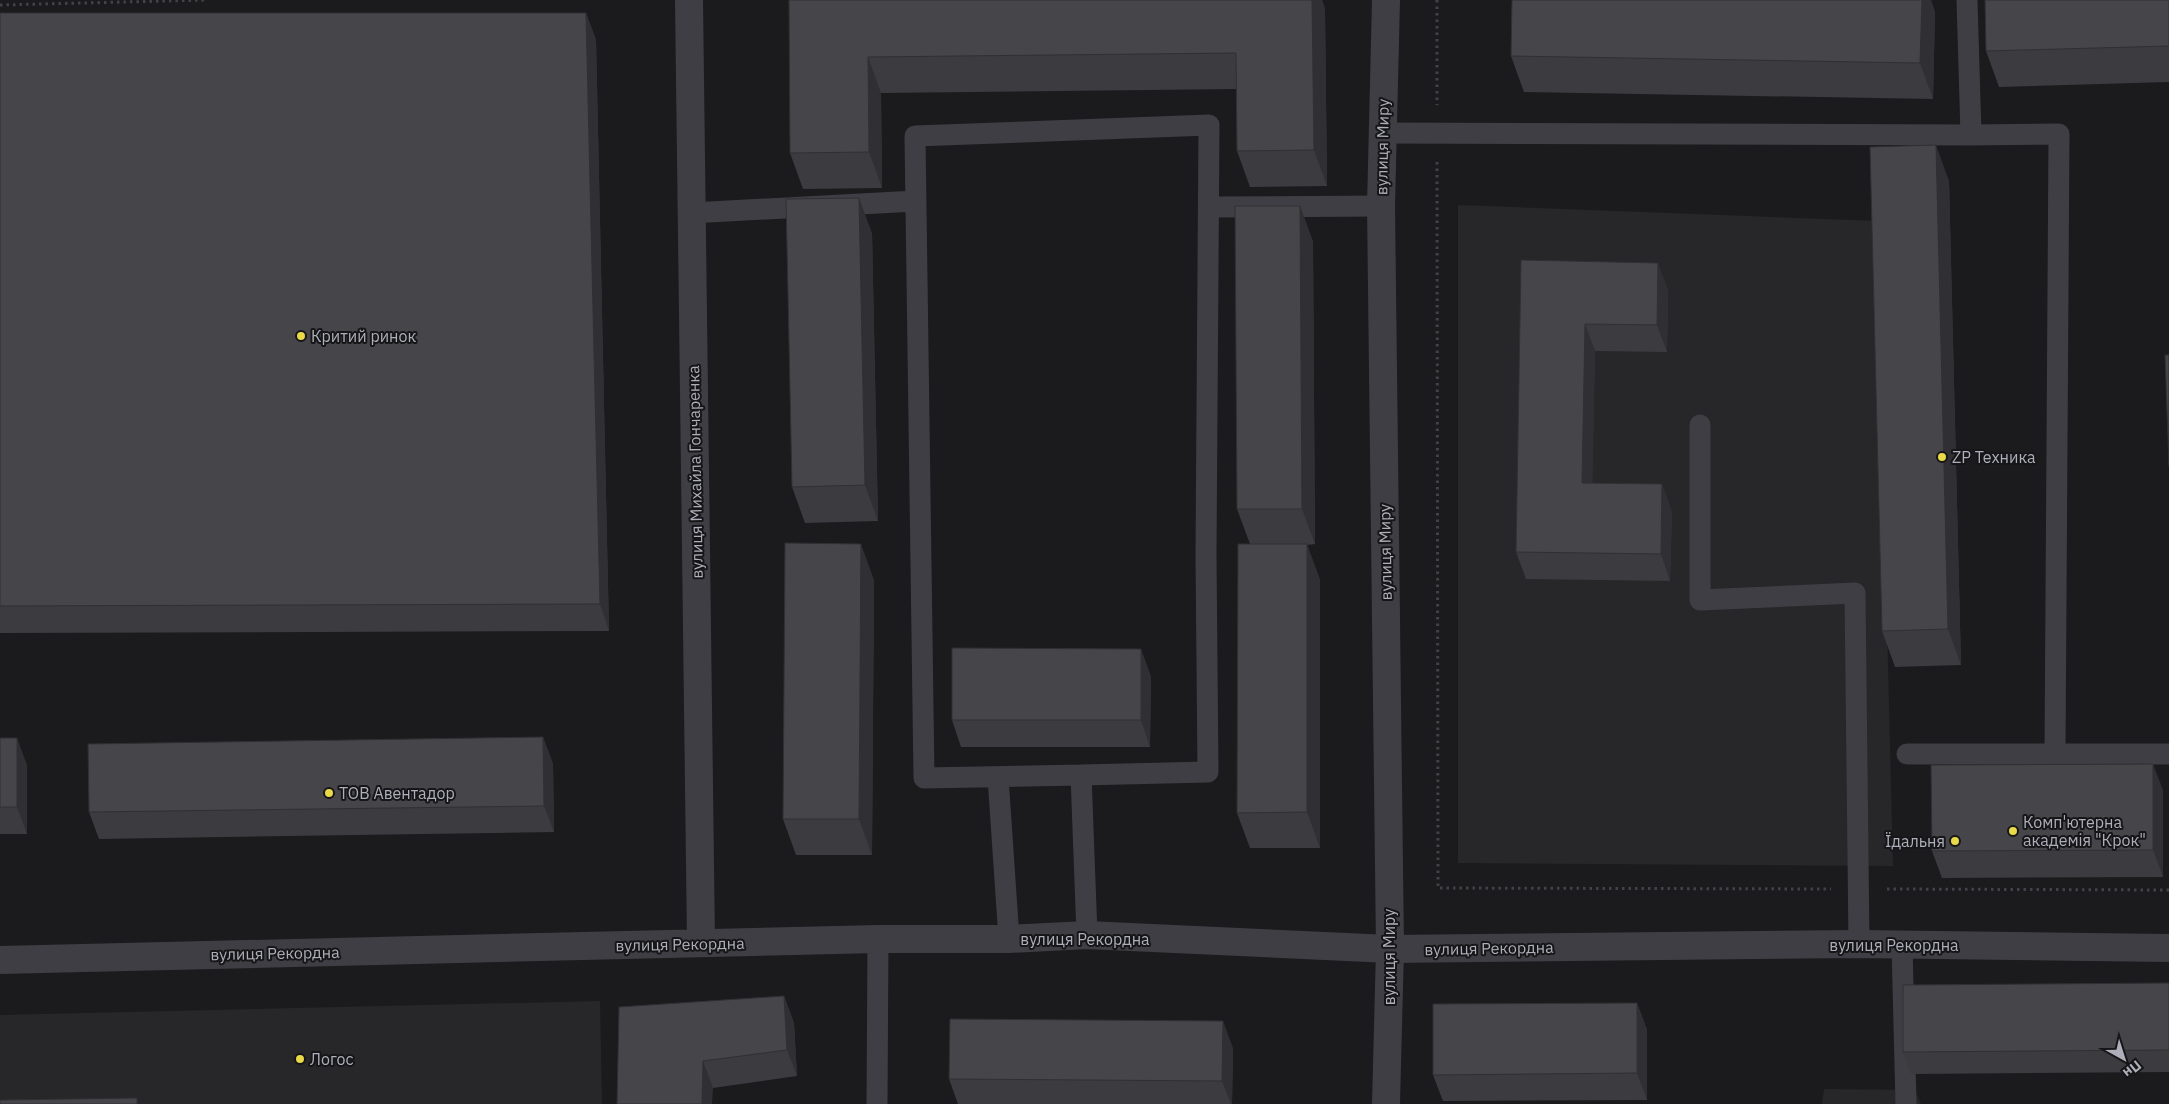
<svg xmlns="http://www.w3.org/2000/svg" width="2169" height="1104" viewBox="0 0 2169 1104" font-family="'IBM Plex Sans',sans-serif">
<style>
.built{fill:#27272a}
.lines{fill:none;stroke-linecap:round;stroke-linejoin:round}
.path{stroke:#424249;stroke-width:3;stroke-dasharray:2.5 4;stroke-linecap:butt}
.service{stroke:#3e3e44;stroke-width:21}
.minor{stroke:#3e3e44;stroke-width:28}
.tertiary{stroke:#3e3e44;stroke-width:28}
.wall{fill:#3b3b40}
.shaded-wall{fill:#303034}
.building{fill:#45454a;stroke:#303034}
.poi-dot{fill:#e8da48;stroke:#161618;stroke-width:2}
.labels{text-anchor:middle;stroke-width:4;stroke-linejoin:round;paint-order:stroke}
.street-label{font-size:16px;fill:#aeafbb;stroke:#161618}
.poi-label{font-size:16px;fill:#aeafbb;stroke:#161618;text-anchor:start}
</style>
<rect width="100%" height="100%" fill="#1b1b1d"/>
<path class="built" d="M1458 205 1877 221 1893 866 1458 863Z
M600 1001 602 1104H0V1015Z
M1824 1089 1915 1090 1921 1104H1822Z"/>
<g class="lines">
<path class="path" d="M1437 0V105
M0 5 207 0
M1437 162 1438 888 1831 889
M1887 889 2169 890"/>
<path class="service" d="M1967 0 1971 135
M1383 133 1971 135 2059 134 2055 753
M1209 207 1381 206
M691 213 916 201
M1700 425V600L1855 593 1859 944
M1907 754H2169
M1081 775 924 778 915 136 1209 125 1206 555 1208 772 1081 775 1087 935
M998 777 1009 939
M1902 945 1906 1104
M877 1104 878 939"/>
<path class="minor" d="M1386 1104 1390 949"/>
<path class="tertiary" d="M689 0 701 943
M1386 0 1381 206 1390 949
M0 960 878 939H1009L1087 935 1390 949 1859 944 2169 948"/>
</g>
<path class="wall" d="M789 0H1322L1325 9 1327 186 1250 187 1237 151V89L881 93 882 188 803 189 790 153Z
M1512 0H1931L1935 12 1933 99 1524 92 1511 56Z
M2169 0V82L1999 87 1986 51Z
M0 13H586L596 40 609 631 0 633Z
M1949 181 1961 665 1895 667 1882 631Z
M1300 206 1313 242 1315 544 1307 545 1320 580V848H1250L1237 813 1250 544 1237 509Z
M872 233 878 521 805 523 792 487Z
M1521 260 1668 290 1667 352 1595 351 1592 483 1672 511 1670 581 1526 579 1516 552Z
M874 580 872 855H796L783 819Z
M1151 676 1150 747H961L952 720Z
M543 737 553 764 554 832 99 839 89 812Z
M0 738 27 765V834H0Z
M2163 790V877L1942 878 1932 851Z
M2169 983V1072L1911 1074 1903 1052Z
M784 996 794 1023 797 1076 713 1088 617 1104Z
M1637 1003 1647 1030V1100L1443 1101 1433 1075Z
M1233 1048 1232 1104H958L949 1079Z"/>
<path class="shaded-wall" d="M1312 0H1322L1325 9 1327 186 1314 150Z
M1922 0H1931L1935 12 1933 99 1920 63Z
M586 13 596 40 609 631 600 604Z
M868 57 881 93 882 188 869 152Z
M1936 145 1949 181 1961 665 1948 629Z
M859 198 872 233 878 521 865 485Z
M1300 206 1313 242 1315 544 1302 509Z
M1658 263 1668 290 1667 352 1657 325Z
M1585 324 1595 351 1592 510 1582 483Z
M1662 484 1672 511 1670 581 1661 554Z
M861 544 874 580 872 855 859 819Z
M1307 544 1320 580V848L1307 812Z
M1141 649 1151 676 1150 747 1141 720Z
M543 737 553 764 554 832 544 806Z
M17 738 27 765V834L17 807Z
M2153 764 2163 790V877L2153 850Z
M784 996 794 1023 797 1076 787 1050Z
M1637 1003 1647 1030V1100L1637 1073Z
M1223 1021 1233 1048 1232 1104H1231L1222 1081Z
M703 1061 713 1088 712 1104H702Z"/>
<path class="building" d="M789 0H1312L1314 150 1237 151 1236 53 868 57 869 152 790 153Z
M1512 0H1922L1920 63 1511 56Z
M1985 0H2169V46L1986 51Z
M0 13H586L600 604 0 606Z
M1936 145 1948 629 1882 631 1870 147Z
M859 198 865 485 792 487 786 199Z
M1235 206H1300L1302 509H1237Z
M1521 260 1658 263 1657 325 1585 324 1582 483 1662 484 1661 554 1516 552Z
M2165 355H2169V466Z
M785 543 861 544 859 819H783Z
M1238 544H1307V812L1237 813Z
M952 648 1141 649V720H952Z
M543 737 544 806 89 812 88 744Z
M0 738H17V807H0Z
M2153 764V850L1932 851 1931 765Z
M2169 983V1050L1903 1052V985Z
M784 996 787 1050 703 1061 702 1104H617L619 1007Z
M1637 1003V1073L1433 1075V1004Z
M950 1019 1223 1021 1222 1081 949 1079Z
M137 1098V1104H0V1100Z"/>
<g class="poi-dot">
<circle cx="301" cy="336" r="5"/>
<circle cx="1942" cy="457" r="5"/>
<circle cx="329" cy="793" r="5"/>
<circle cx="2013" cy="831" r="5"/>
<circle cx="1955" cy="841" r="5"/>
<circle cx="300" cy="1059" r="5"/>
</g>
<g class="labels">
<g class="street-label">
<text transform="translate(1382 147) rotate(-89)" y="6">вулиця Миру</text>
<text transform="translate(695 472) rotate(-91)" y="6">вулиця Михайла Гончаренка</text>
<text transform="translate(1385 552) rotate(-91)" y="6">вулиця Миру</text>
<text x="1085" y="945">вулиця Рекордна</text>
<text transform="translate(680 944) rotate(-1)" y="6">вулиця Рекордна</text>
<text x="1894" y="951">вулиця Рекордна</text>
<text transform="translate(1489 948) rotate(-1)" y="6">вулиця Рекордна</text>
<text transform="translate(275 953) rotate(-1)" y="6">вулиця Рекордна</text>
<text transform="translate(1389 957) rotate(-90)" y="6">вулиця Миру</text>
</g>
<g class="poi-label">
<text x="311" y="342">Критий ринок</text>
<text x="1952" y="463">ZP Техника</text>
<text x="339" y="799">ТОВ Авентадор</text>
<text x="2023" y="828">Комп'ютерна<tspan x="2023" dy="18">академія "Крок"</tspan></text>
<text x="1945" y="847" text-anchor="end">Їдальня</text>
<text x="310" y="1065">Логос</text>
</g>
</g>
<g transform="translate(2124 1059) rotate(141)" stroke="#161618" stroke-width="4" paint-order="stroke">
<path d="M0-4L9 19L0 12L-9 19Z" fill="#aeafbb"/>
<text y="-8" font-size="14" font-weight="bold" text-anchor="middle" fill="#aeafbb">Пн</text>
</g>
</svg>
